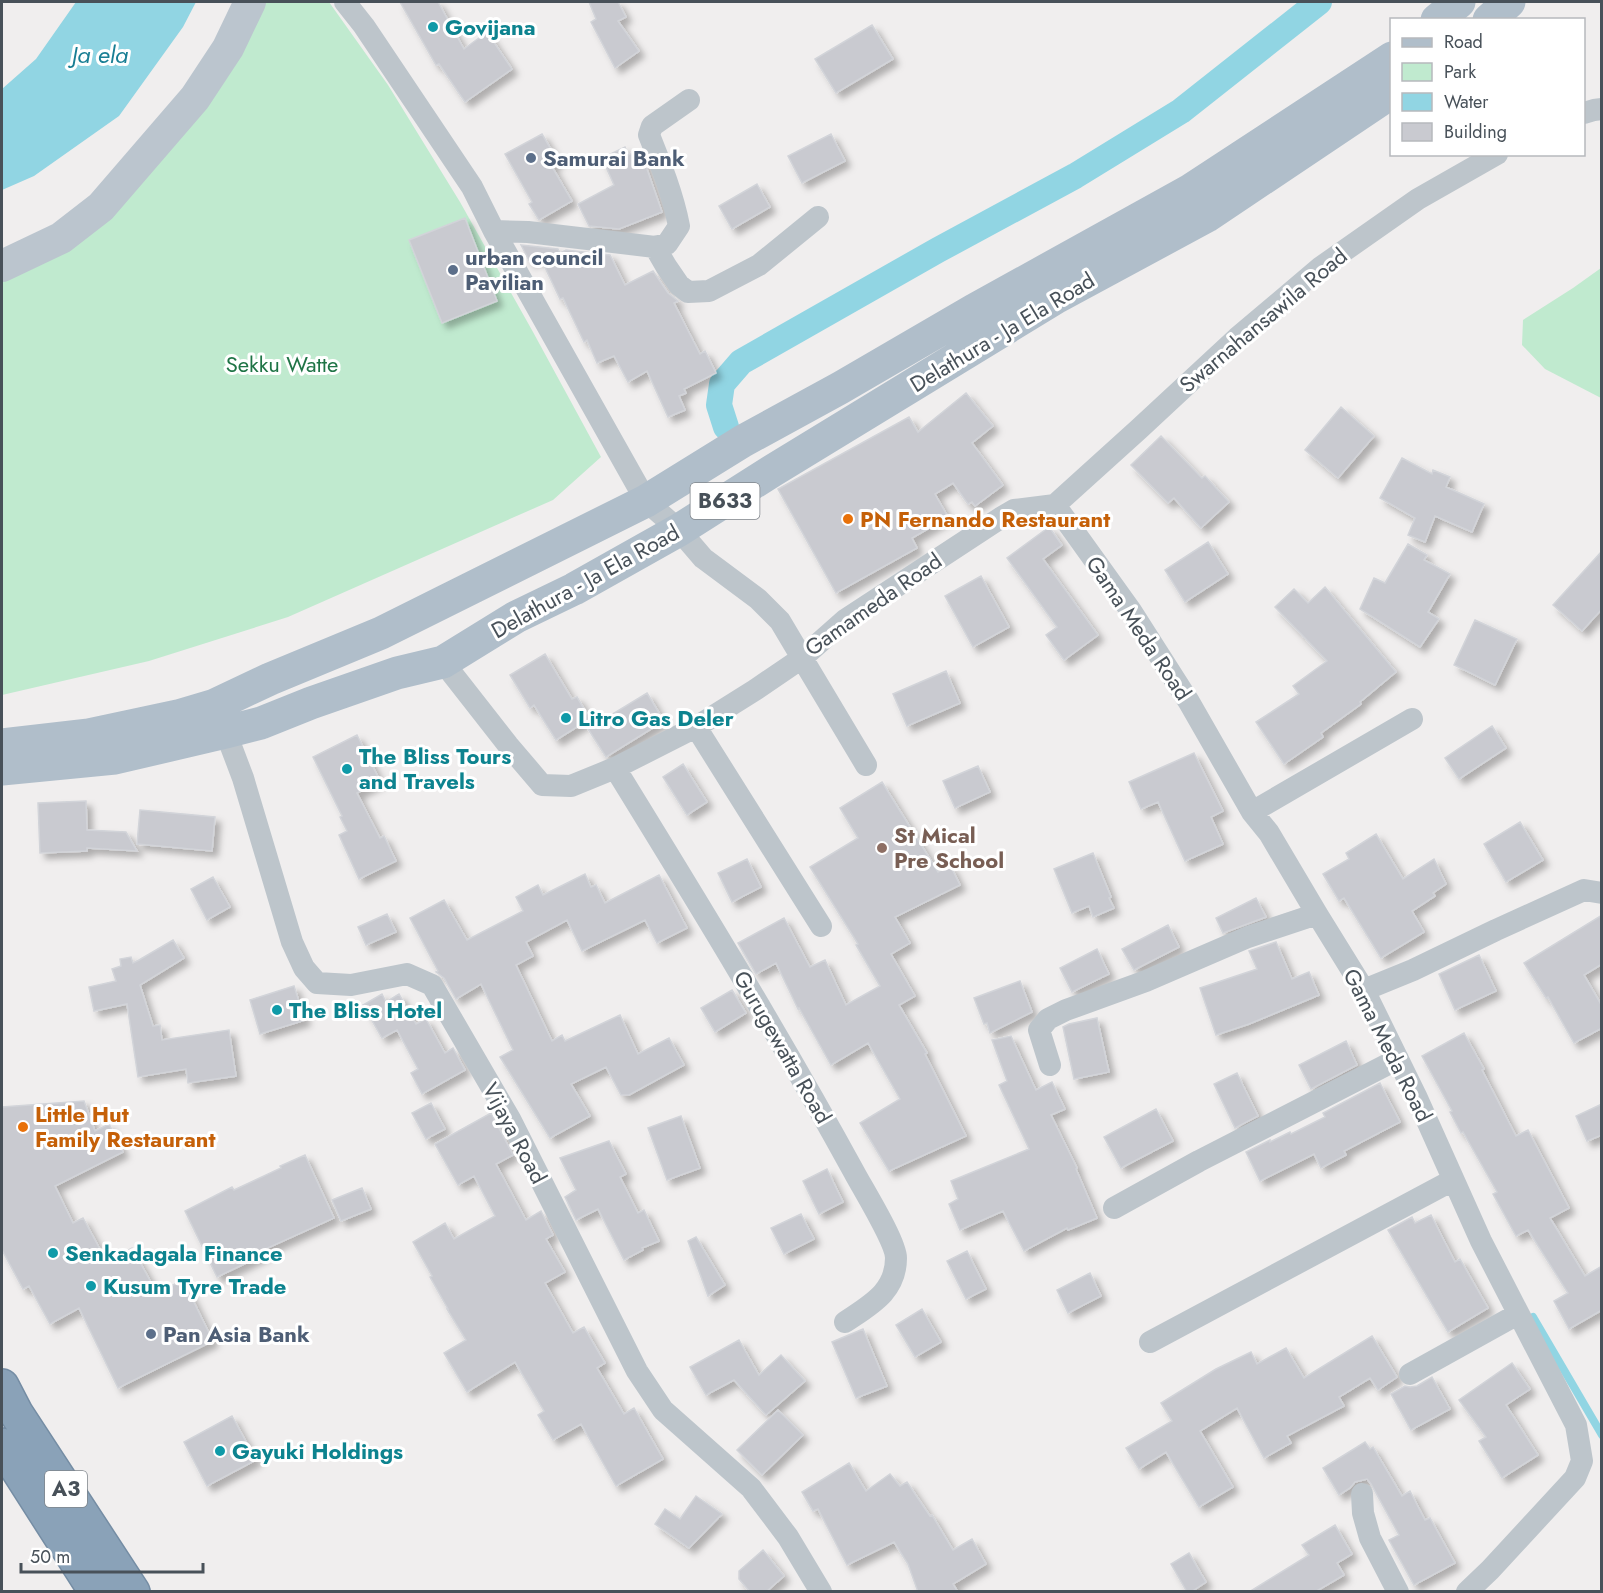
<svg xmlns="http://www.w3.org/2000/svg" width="1603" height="1593" viewBox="0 0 1603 1593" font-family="Jost,sans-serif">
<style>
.green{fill:#c0eacf}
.water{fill:#91d5e3}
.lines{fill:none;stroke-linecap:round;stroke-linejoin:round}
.stream{stroke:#91d5e3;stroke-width:8}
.canal{stroke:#91d5e3;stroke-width:26}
.building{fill:#c9cad0;stroke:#d2d4d9;stroke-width:1.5;filter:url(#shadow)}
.highway-casing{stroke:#758da4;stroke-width:36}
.street{stroke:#bdc5cb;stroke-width:22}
.secondary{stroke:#bbc5ce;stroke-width:32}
.primary{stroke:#b0beca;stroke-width:33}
.highway{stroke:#8aa2b8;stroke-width:33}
.culture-dot{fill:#0f9aa8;stroke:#fff;stroke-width:2}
.service-dot{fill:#5c6f8a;stroke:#fff;stroke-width:2}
.food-dot{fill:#e8710a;stroke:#fff;stroke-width:2}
.education-dot{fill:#8d6e63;stroke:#fff;stroke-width:2}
.labels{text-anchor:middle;stroke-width:6;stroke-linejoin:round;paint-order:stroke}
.shield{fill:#fff;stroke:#7f858b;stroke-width:1.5}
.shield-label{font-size:21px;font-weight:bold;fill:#485159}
.culture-label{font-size:22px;font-weight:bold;fill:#0d838f;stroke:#fff;text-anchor:start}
.service-label{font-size:22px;font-weight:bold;fill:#4e5e75;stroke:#fff;text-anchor:start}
.street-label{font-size:22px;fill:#485159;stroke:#fff}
.park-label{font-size:22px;fill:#1f7446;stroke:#fff}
.food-label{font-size:22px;font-weight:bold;fill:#c56008;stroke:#fff;text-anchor:start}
.education-label{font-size:22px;font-weight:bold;fill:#785e54;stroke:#fff;text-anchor:start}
.water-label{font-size:24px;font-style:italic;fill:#197e94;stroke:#fff}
</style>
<defs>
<filter id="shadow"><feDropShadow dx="5.5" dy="5.5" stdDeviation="3" flood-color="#0004"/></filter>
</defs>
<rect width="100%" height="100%" fill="#f0eeee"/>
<path class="green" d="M251 2H329L388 85 460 202 533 332 601 457 553 500 288 617 149 661 2 695V272L107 209Z
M1601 268V398L1545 369 1522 345 1523 320 1573 288Z"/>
<path class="water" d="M76 2H196L183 27 119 116 34 176 2 190V89L36 59Z"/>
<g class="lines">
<path class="stream" d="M1533 1317 1602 1435"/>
<path class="canal" d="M726 427 719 405 722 384 741 362 938 250 1075 176 1181 111 1319 2"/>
</g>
<path class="building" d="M400 2H438L464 49 487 32 512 69 465 102 439 64 436 65Z
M589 2H618L626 17 618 21 639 51 615 68 591 22 596 19Z
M872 25 893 59 836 93 815 59Z
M542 134 558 161 551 165 572 201 539 220 529 204 532 202 505 154Z
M831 134 845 161 802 183 788 156Z
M625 147 628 155 640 149 662 212 619 229 589 226 578 204 614 185 602 158Z
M757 184 770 207 732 229 719 206Z
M465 218 497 301 442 323 409 240Z
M521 245 558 249 560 253 566 250 610 255 625 285 653 271 668 293 678 301 674 303 700 354 705 351 716 373 684 389 686 393 679 396 685 410 668 417 647 371 628 382 614 356 597 363 587 340 584 342 563 298 560 299 540 257 530 262Z
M966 393 993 426 972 443 1003 485 975 506 972 502 968 504 953 483 935 494 948 517 912 538 917 548 836 593 778 489 909 417 918 432Z
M1341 407 1374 436 1338 478 1305 450Z
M1161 436 1202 478 1205 476 1229 502 1201 528 1174 498 1168 503 1131 465Z
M1402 458 1432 474 1433 470 1450 477 1446 487 1484 504 1472 532 1435 516 1425 542 1408 535 1415 518 1380 498Z
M1049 527 1062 545 1043 559 1098 635 1064 660 1046 635 1057 627 1007 558Z
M1208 542 1228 574 1185 602 1165 570Z
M1408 544 1427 555 1424 560 1450 574 1428 612 1439 619 1420 647 1360 609 1374 578 1385 583Z
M1602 551V609L1582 631 1553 605Z
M981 576 1009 627 973 647 945 596Z
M1325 587 1396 672 1360 702 1361 704 1321 733 1323 737 1284 764 1256 722 1299 694 1293 686 1327 661 1275 607 1294 589 1308 603Z
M1475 620 1517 639 1495 685 1454 665Z
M545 654 572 699 577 697 590 719 556 740 534 705 530 708 510 675Z
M946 671 960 703 907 726 893 694Z
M647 693 664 721 606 757 588 729Z
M1492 726 1506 748 1459 779 1445 758Z
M357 735 380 781 357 793 380 838 384 836 396 861 359 879 339 835 347 831 340 817 342 816 313 757Z
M1194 753 1223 811 1211 817 1223 844 1185 861 1158 802 1141 809 1129 782Z
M683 764 707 802 687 815 663 777Z
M978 766 990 792 955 808 943 781Z
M882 782 938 872 950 865 960 885 895 917 910 943 891 954 915 996 899 1005 927 1053 925 1054 966 1136 889 1171 860 1123 900 1099 868 1043 831 1065 799 1008 798 1009 776 963 756 974 738 943 784 918 810 967 825 960 846 1005 880 986 856 945 858 944 810 867 858 838 840 808Z
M86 801 87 830 126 832 137 851 87 848V851L40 853 38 803Z
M140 810 215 817 212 851 137 844Z
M1520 822 1543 860 1506 882 1484 844Z
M1376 834 1403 879 1434 859 1446 884 1433 893 1435 896 1412 911 1424 932 1381 958 1344 898 1339 901 1323 874 1349 859 1346 853Z
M1093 853 1111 897 1109 898 1114 908 1093 917 1089 906 1072 913 1054 869Z
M747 859 761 887 732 902 718 873Z
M585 874 591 887 596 885 605 903 659 875 687 928 657 943 645 920 582 951 567 920 526 942 533 956 516 965 552 1041 562 1035 565 1041 620 1015 638 1054 669 1038 684 1065 629 1095H621L606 1067 571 1084 590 1116 550 1138 500 1057 513 1050 481 984 456 999 444 978 436 972 438 971 410 918 444 900 467 940 523 911 516 897 538 885 543 895Z
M213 877 230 907 207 920 191 889Z
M1256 898 1266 917 1223 933 1216 918Z
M387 914 396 932 366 945 358 927Z
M1602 915V964L1584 975 1602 1006V1028L1574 1043 1548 997 1546 998 1524 963Z
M1168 925 1179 947 1134 970 1122 949Z
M173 940 184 958 140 985 153 1026 160 1025 162 1040 229 1030 236 1076 188 1083 186 1069 138 1077 127 1004 94 1011 89 987 116 981 112 969 121 966 120 959 131 957 133 963 139 960Z
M1276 942 1292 979 1309 972 1319 995 1249 1024 1216 1035 1200 988 1257 969 1249 951Z
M1097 949 1109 974 1072 992 1060 968Z
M1479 955 1496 991 1455 1010 1439 974Z
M1020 981 1032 1012 990 1033 987 1023 984 1024 974 998Z
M294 986 305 1020 260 1034 250 1000Z
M732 990 746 1013 715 1032 701 1008Z
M382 994 386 1002 399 994 416 1024 426 1019 445 1053 453 1048 465 1070 422 1094 411 1073 418 1069 397 1030 382 1038 363 1005Z
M1097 1018 1109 1072 1074 1079 1063 1027 1069 1024Z
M1464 1033 1484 1069 1482 1070 1516 1136 1528 1130 1569 1208 1550 1218 1585 1276 1602 1266V1310L1569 1329 1554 1301 1568 1293 1528 1230 1516 1236 1493 1194 1497 1192 1463 1132 1461 1133 1450 1112 1452 1111 1422 1056Z
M1011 1036 1036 1090 1052 1082 1065 1109 1051 1115 1077 1168 1076 1169 1097 1218 1068 1230 1067 1228 1024 1251 1003 1211 960 1230 949 1204 958 1199 951 1181 1029 1149 999 1085 1007 1081 992 1040Z
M1346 1041 1357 1065 1311 1089 1299 1065Z
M1237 1073 1258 1116 1235 1128 1214 1084Z
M1380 1083 1400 1122 1344 1151 1346 1155 1321 1168 1314 1154 1260 1181 1246 1152 1270 1140V1142L1290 1132 1291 1134 1325 1117 1323 1113Z
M84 1101 95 1131 109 1124 123 1152 55 1186 73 1223 83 1218 107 1262 132 1248 157 1293 183 1280 213 1341 118 1388 79 1308 50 1324 29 1286 23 1289 2 1250V1107Z
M431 1103 445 1129 426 1139 412 1113Z
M1602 1104V1135L1587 1141 1576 1116Z
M1156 1109 1173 1141 1121 1168 1104 1137Z
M491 1113 513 1155 496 1164 526 1220 541 1211 553 1235 546 1239 565 1272 545 1283 573 1333 584 1327 605 1363 597 1368 624 1414 634 1408 663 1459 616 1486 581 1424 553 1440 538 1415 544 1411 515 1362 467 1392 444 1353 466 1340 447 1309H448L430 1277 432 1276 413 1242 445 1223 454 1239 495 1216 474 1176 458 1185 435 1144Z
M681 1116 700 1168 667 1180 648 1128Z
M609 1141 626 1174 620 1177 638 1213 644 1210 659 1241 642 1248 643 1250 624 1260 598 1209 576 1220 565 1197 576 1190 560 1158Z
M305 1155 334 1218 263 1250 265 1254 217 1277 185 1211 232 1187 234 1190 281 1168 280 1166Z
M827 1169 843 1202 819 1214 803 1181Z
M362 1188 371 1209 341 1221 332 1200Z
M801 1214 814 1239 784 1254 771 1228Z
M1431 1215 1455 1262 1460 1259 1488 1308 1448 1332 1388 1230 1412 1217 1415 1223Z
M696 1237 725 1285 708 1296 688 1241Z
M967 1251 986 1289 966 1299 947 1261Z
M1090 1273 1101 1296 1068 1313 1057 1290Z
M922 1309 941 1342 915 1357 896 1325Z
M863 1329 887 1386 856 1398 832 1342Z
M1372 1336 1397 1377 1378 1390 1370 1378 1339 1397 1344 1406 1287 1436 1291 1443 1264 1458 1237 1408 1200 1431 1233 1487 1199 1507 1166 1452 1139 1469 1126 1448 1172 1421 1161 1403 1216 1369 1251 1352 1257 1364 1286 1348 1304 1378Z
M739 1340 759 1375 781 1355 805 1381 766 1415 734 1380 706 1395 690 1367Z
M1512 1363 1530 1389 1506 1405 1538 1455 1502 1478 1479 1441 1486 1437 1459 1400Z
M1432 1377 1450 1409 1411 1430 1391 1394 1405 1386 1410 1387 1417 1386Z
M778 1410 803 1435 762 1475 737 1450Z
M232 1416 256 1460 207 1486 184 1442Z
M1365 1442 1370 1449 1373 1447 1402 1496 1410 1491 1425 1520 1430 1518 1455 1563 1414 1585 1389 1540 1399 1535 1371 1484 1367 1479 1355 1482 1350 1488 1339 1495 1323 1468Z
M849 1463 866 1491 890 1474 900 1486 907 1482 930 1516 932 1515 953 1550 972 1539 986 1564 953 1584 958 1592H918L908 1564 894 1542 847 1565 818 1509 813 1511 802 1492Z
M696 1496 722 1514 689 1548 655 1524 665 1509 680 1519Z
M1335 1525 1352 1554 1337 1563 1344 1575 1315 1592H1249L1309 1555 1302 1545Z
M763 1550 784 1576 766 1592H750L739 1579V1571Z
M1189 1553 1206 1582 1191 1592H1187L1171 1564Z"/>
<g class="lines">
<g class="highway-casing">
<path id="highway" d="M2 1386 16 1413 133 1592
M2 1445 96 1592"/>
</g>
<path class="street" d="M345 2 364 26 472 187 494 231 646 501 679 530 703 558 758 599 780 621 802 658 845 620 1002 517 1014 510 1055 505 1139 429 1237 338 1321 267 1418 199 1497 154
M1584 113 1594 110 1602 109
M494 231 528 232 655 247 667 244 679 226C673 195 661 165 649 135L652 126 689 100
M655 247 666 266 679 285 688 292 709 291 759 265 818 217
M1055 505 1131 611 1189 702 1252 812 1269 833 1317 914 1364 990 1416 1096 1481 1241 1576 1425 1582 1461 1575 1478 1490 1570 1467 1592
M443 662 508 745 542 785 571 786 615 768 696 727 755 690 802 658 866 765
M221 720 243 778 292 942 304 968 317 983 351 985 407 974 432 985 510 1119 637 1371 663 1410 751 1488 788 1537 821 1592
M696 727 821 926
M615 768C697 901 779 1035 854 1172 863 1189 896 1242 896 1258 896 1292 870 1305 845 1322
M1252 812 1412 719
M1364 990 1413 970 1496 930 1584 890 1602 893
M1050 1065 1039 1030 1048 1019 1066 1010 1146 981 1248 937 1317 914
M1114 1208 1199 1161 1398 1059
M1150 1342 1453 1180
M1410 1374 1518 1314
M1362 1494 1363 1513 1370 1538 1398 1592"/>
<path class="secondary" d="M2 266 61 238 101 207 195 98 228 48 250 2"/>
<path class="primary" d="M1437 20 1459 2
M1489 20 1509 2
M2 745 89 735 178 716 215 705 270 679 381 633 646 501 743 441 840 388 974 310 1189 191 1392 58
M2 769 115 758 226 732 261 723 311 703 397 673 443 662 516 617 574 589 679 530 772 471 1057 297 1207 216 1392 92"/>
<use href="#highway" class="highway"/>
</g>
<g class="culture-dot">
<circle cx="433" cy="27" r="6"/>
<circle cx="566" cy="718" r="6"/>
<circle cx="347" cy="769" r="6"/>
<circle cx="277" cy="1010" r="6"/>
<circle cx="53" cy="1253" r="6"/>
<circle cx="91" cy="1286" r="6"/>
<circle cx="220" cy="1451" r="6"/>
</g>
<g class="service-dot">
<circle cx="531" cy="158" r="6"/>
<circle cx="453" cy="270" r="6"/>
<circle cx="151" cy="1334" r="6"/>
</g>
<g class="food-dot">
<circle cx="848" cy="519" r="6"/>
<circle cx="23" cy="1127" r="6"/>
</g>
<circle class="education-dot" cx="882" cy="848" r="6"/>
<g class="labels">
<g class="shield">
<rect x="690.5" y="483" width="69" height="36" rx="4.5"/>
<rect x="45" y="1471" width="42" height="36" rx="4.5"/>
</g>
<g class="shield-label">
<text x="725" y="508">B633</text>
<text x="66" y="1496">A3</text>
</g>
<g class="culture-label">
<text x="445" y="35">Govijana</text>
<text x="578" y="726">Litro Gas Deler</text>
<text x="359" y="764">The Bliss Tours<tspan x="359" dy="25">and Travels</tspan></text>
<text x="289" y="1018">The Bliss Hotel</text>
<text x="65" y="1261">Senkadagala Finance</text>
<text x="103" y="1294">Kusum Tyre Trade</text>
<text x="232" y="1459">Gayuki Holdings</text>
</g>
<g class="service-label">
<text x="543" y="166">Samurai Bank</text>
<text x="465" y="265">urban council<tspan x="465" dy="25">Pavilian</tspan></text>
<text x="163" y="1342">Pan Asia Bank</text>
</g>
<g class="street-label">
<text transform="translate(1263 320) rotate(-40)" y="8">Swarnahansawila Road</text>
<text transform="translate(1002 332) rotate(-31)" y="8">Delathura - Ja Ela Road</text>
<text transform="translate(585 581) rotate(-29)" y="8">Delathura - Ja Ela Road</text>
<text transform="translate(873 604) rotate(-35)" y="8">Gamameda Road</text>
<text transform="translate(1139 628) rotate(56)" y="8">Gama Meda Road</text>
<text transform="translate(1388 1045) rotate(63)" y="8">Gama Meda Road</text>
<text transform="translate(783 1047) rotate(60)" y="8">Gurugewatta Road</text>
<text transform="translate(515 1133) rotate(62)" y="8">Vijaya Road</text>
</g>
<g class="park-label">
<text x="282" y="372">Sekku Watte</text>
</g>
<g class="food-label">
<text x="860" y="527">PN Fernando Restaurant</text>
<text x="35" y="1122">Little Hut<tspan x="35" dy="25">Family Restaurant</tspan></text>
</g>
<g class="education-label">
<text x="894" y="843">St Mical<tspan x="894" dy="25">Pre School</tspan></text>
</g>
<g class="water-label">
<text x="100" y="63">Ja ela</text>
</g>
</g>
<rect width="1603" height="1593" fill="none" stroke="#485159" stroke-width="6"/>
<rect x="1390" y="18" width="195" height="138" fill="#ffffff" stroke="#b6b9bd" stroke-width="1.5"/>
<rect x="1402" y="38" width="30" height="9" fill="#b0beca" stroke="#b6b9bd" stroke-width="1.5"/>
<text x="1444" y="48" font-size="18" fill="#485159">Road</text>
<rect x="1402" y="63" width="30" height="18" fill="#c0eacf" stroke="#b6b9bd" stroke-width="1.5"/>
<text x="1444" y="78" font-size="18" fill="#485159">Park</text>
<rect x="1402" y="93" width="30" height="18" fill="#91d5e3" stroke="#b6b9bd" stroke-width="1.5"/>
<text x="1444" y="108" font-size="18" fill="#485159">Water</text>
<rect x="1402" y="123" width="30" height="18" fill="#c9cad0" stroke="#b6b9bd" stroke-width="1.5"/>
<text x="1444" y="138" font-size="18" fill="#485159">Building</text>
<path d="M21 1563v9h182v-9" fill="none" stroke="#485159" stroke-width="3"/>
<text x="30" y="1563" font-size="18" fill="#485159" stroke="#ffffff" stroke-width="4.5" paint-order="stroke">50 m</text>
</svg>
